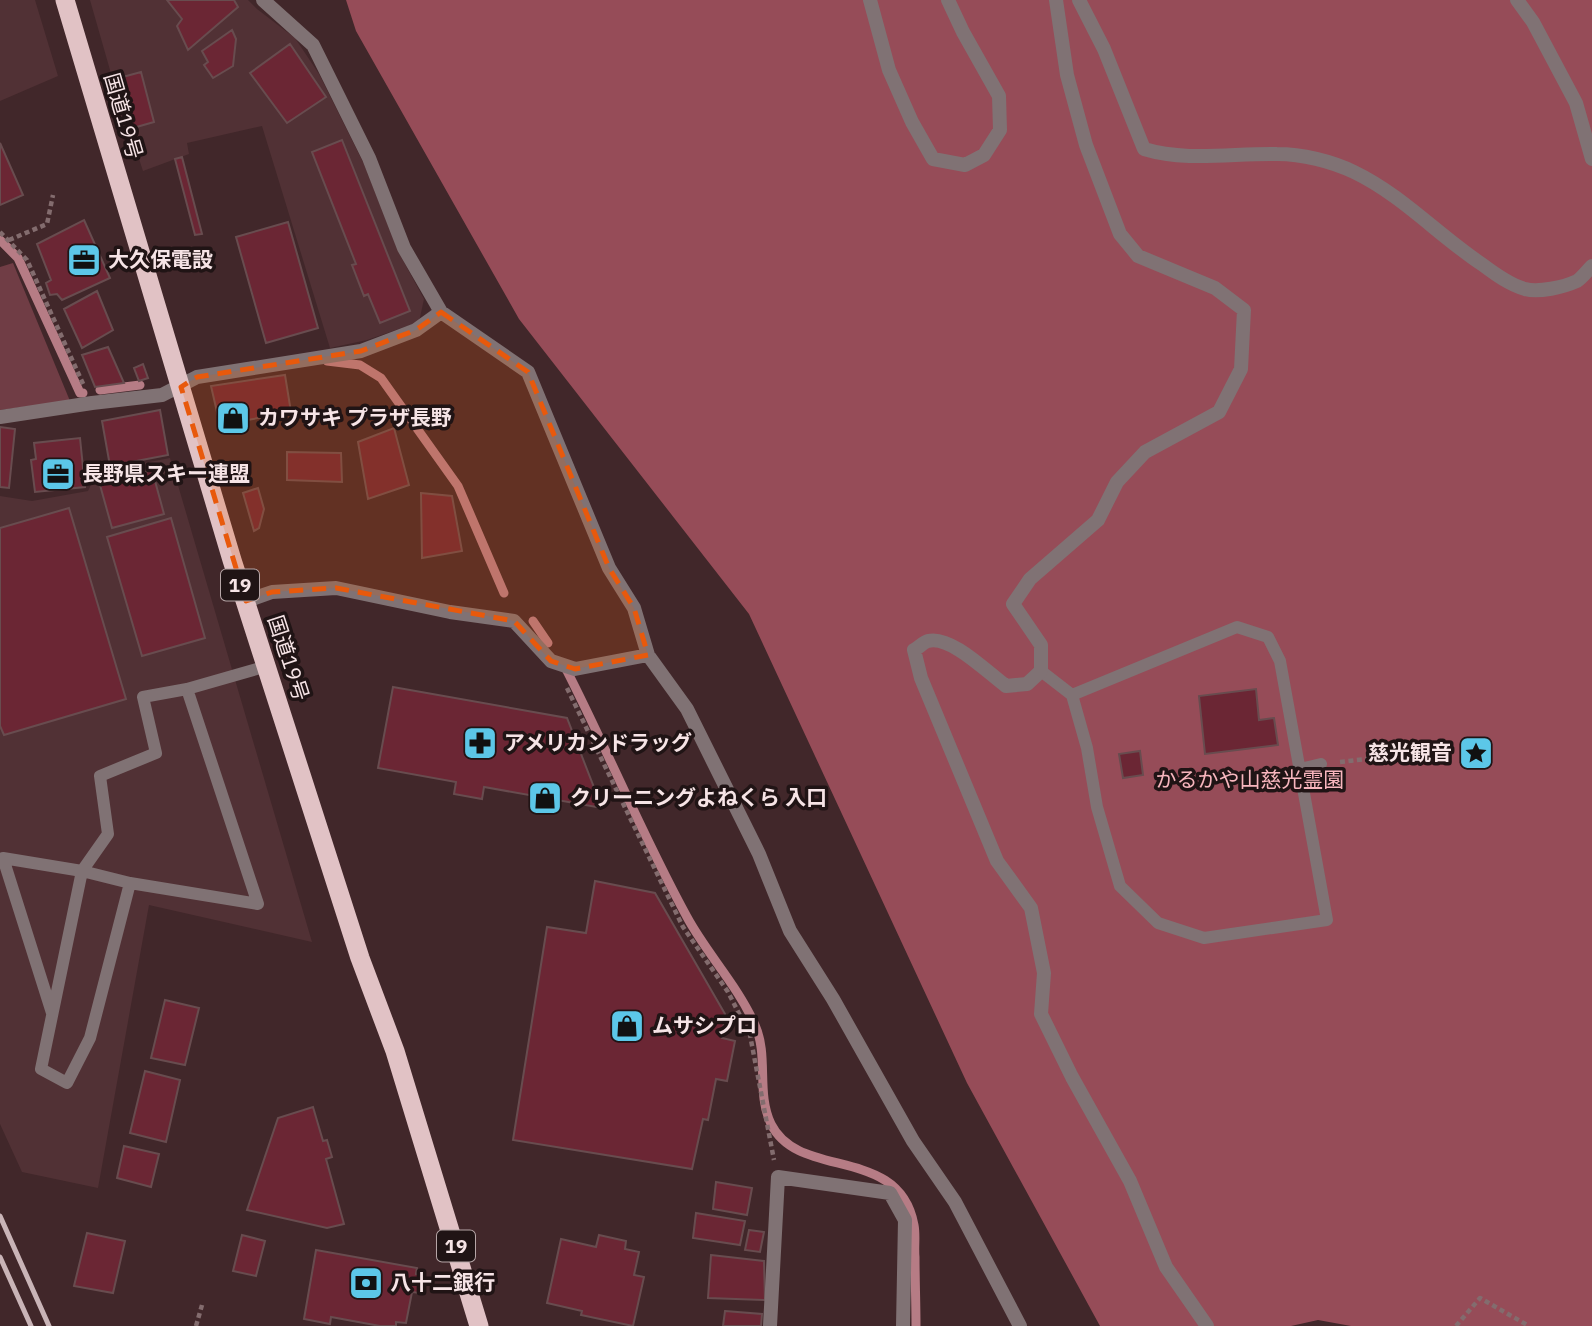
<svg xmlns="http://www.w3.org/2000/svg" width="1592" height="1326" viewBox="0 0 1592 1326" font-family="'IBM Plex Sans','Noto Sans JP',sans-serif">
<style>
.built{fill:#513135}
.green{fill:#703d45}
.forest{fill:#964c58}
.lines{fill:none;stroke-linecap:round;stroke-linejoin:round}
.stream{stroke:#b67c85;stroke-width:9}
.building{fill:#6b2634;stroke:#684c4f;stroke-width:2}
.path{stroke:#836c6e;stroke-width:4.5;stroke-dasharray:5 3.5;stroke-linecap:butt}
.service{stroke:#807274;stroke-width:12}
.minor{stroke:#807274;stroke-width:14}
.trunk{stroke:#e1c2c5;stroke-width:19}
.rail{stroke:#c9b4b7;stroke-width:5}
.marked{fill:#e8590c;fill-opacity:0.2;stroke:#e8590c;stroke-width:5;stroke-dasharray:14 9;stroke-linejoin:round}
.labels{text-anchor:middle;stroke-width:7;stroke-linejoin:round;paint-order:stroke}
.shield{fill:#201415;stroke:#b6a6a7;stroke-width:2}
.shield-label{font-size:19px;font-weight:bold;fill:#f6e4e6}
.street-label{font-size:21px;fill:#f6e4e6;stroke:#201415}
.poi-label{font-size:21px;font-weight:bold;fill:#f6e4e6;stroke:#201415;text-anchor:start}
.park-label{font-size:21px;fill:#f8b6be;stroke:#201415}
</style>
<rect width="100%" height="100%" fill="#41272a"/>
<path class="built" d="M0 0H35L58 76 0 101Z
M90 0H248L257 9 295 38 319 74 364 164 399 253 424 299 419 322 367 340 330 348 262 126 187 143 189 154 143 171 112 77Z
M170 458 312 942 149 905 98 1188 22 1172 0 1124V496L32 501 88 491 97 472Z"/>
<path class="green" d="M13 263 70 401 0 410V267Z"/>
<path class="forest" d="M346 0H1592V1326H1351L1318 1320 1291 1326H1100L967 1083 749 614 519 319 356 31Z"/>
<g class="lines">
<path class="stream" d="M0 240 18 258 80 393H83
M327 361 360 365 381 378 458 486 504 593
M100 390 140 385
M533 621 548 643
M566 669C608 751 643 837 687 917 707 954 738 986 755 1025 769 1056 756 1093 771 1124 799 1181 899 1144 914 1225 916 1235 914 1247 915 1257 915 1280 916 1303 916 1326"/>
</g>
<path class="building" d="M167 0H234L238 7 188 50 177 26 182 19Z
M232 30 236 39 233 66 213 78 204 65 208 62 202 51Z
M290 44 326 97 287 123 250 73Z
M141 72 154 122 133 128 119 78Z
M342 140 410 311 380 323 368 294 364 296 352 265 356 264 312 152Z
M0 143 23 195 0 205Z
M182 157 202 234 195 235 175 159Z
M84 220 110 278 62 300 57 294 50 295 46 283 51 280 37 244Z
M288 222 318 328 266 343 236 237Z
M97 291 113 330 82 348 64 309Z
M108 347 124 383 95 387 82 355Z
M143 364 148 378 139 381 134 368Z
M285 375 291 412 220 425 211 386Z
M160 410 168 455 110 466 102 421Z
M0 427 15 429 9 488 0 487Z
M394 428 409 485 368 499 358 442Z
M80 438 85 487 35 492 31 460 36 459 34 443Z
M287 452 341 453 342 482 287 480Z
M152 470 164 514 112 528 100 485Z
M258 488 264 509 259 528 254 531 243 493Z
M421 493 452 496 462 551 422 558Z
M69 508 126 699 4 735 0 726V528Z
M171 518 205 638 142 656 107 537Z
M393 687 567 718 602 808 484 787 482 799 454 794 456 782 378 768Z
M1256 689 1259 720 1274 718 1278 745 1205 754 1199 696Z
M1140 751 1143 775 1123 778 1119 754Z
M595 881 655 893 725 1014 722 1038 735 1041 727 1081 716 1079 708 1120 703 1119 692 1169 513 1140 547 927 586 933Z
M165 1000 199 1008 185 1065 151 1058Z
M145 1071 180 1080 166 1142 130 1133Z
M313 1107 323 1141 327 1140 332 1157 326 1159 344 1224 327 1228 247 1210 278 1118Z
M124 1146 159 1154 151 1187 117 1178Z
M716 1182 752 1188 747 1215 713 1209Z
M696 1213 745 1221 740 1245 693 1238Z
M749 1230 764 1232 760 1252 745 1250Z
M87 1233 125 1241 113 1293 74 1286Z
M242 1235 265 1241 256 1276 233 1271Z
M599 1235 626 1241 625 1249 639 1252 634 1275 644 1277 633 1326 581 1315 582 1311 547 1303 561 1239 596 1247Z
M316 1250 417 1268 416 1274 423 1275 420 1293 412 1292 406 1323 396 1322V1326H380L331 1317 330 1324 304 1319Z
M711 1255 764 1261 765 1300 708 1298Z
M725 1311 762 1314 761 1326H723Z"/>
<g class="lines">
<path class="path" d="M0 232 27 260 84 386
M9 240 47 224 53 195
M567 688 683 927 728 992 750 1035 774 1160
M1340 762 1446 750
M196 1326 202 1305
M1456 1326 1480 1298 1529 1326"/>
<path class="service" d="M1041 671 1072 695 1087 748 1097 807 1120 886 1158 923 1204 938 1327 920 1280 661 1268 637 1237 627 1072 695
M187 689 267 666
M1300 769 1321 764
M52 1013 3 858 82 871 130 883 258 904 187 689 143 697 156 753 100 776 108 834 82 871 41 1069 67 1083 90 1038 130 883"/>
<path class="minor" d="M263 0 313 45 369 158 404 248 441 312 528 372 609 568 634 608 648 655 687 709 759 854 790 931 833 999 913 1141 955 1202 1020 1326
M870 0 889 70 912 122 933 159 965 165 984 155 1000 130 999 96 963 32 948 0
M1056 0 1067 75 1086 145 1120 234 1138 256 1215 288 1244 310 1241 369 1219 412 1145 452 1117 482 1098 520 1030 579 1013 604 1041 645V671L1027 684 1006 686C988 673 951 635 928 641 924 642 918 648 914 650L921 678 997 861 1031 908 1044 973 1041 1014 1072 1077 1130 1181 1166 1267 1207 1326
M1079 0 1104 49 1144 149C1187 162 1233 153 1277 154 1302 154 1331 161 1354 172 1402 195 1439 236 1483 265 1495 274 1510 285 1525 289 1538 293 1564 287 1577 281 1582 278 1587 271 1592 266
M1517 0 1533 22 1576 103 1592 159
M0 417 92 403 162 395 197 377 361 351 416 330 441 312
M246 601 272 592 336 588 450 612 514 621 551 661 575 669 648 655
M770 1326 778 1177 890 1193 905 1220 903 1326"/>
<path class="trunk" d="M65 0 232 560 360 958 395 1051 479 1326"/>
<path class="rail" d="M0 1216 49 1326
M0 1257 31 1326"/>
</g>
<path class="marked" d="M441 312 528 372 609 568 634 608 648 655 575 669 551 661 514 621 336 588 272 592 246 601 181 387 197 377 361 351 416 330Z"/>
<defs>
<g id="office-square" transform="scale(1.75)"><rect x="-9" y="-9" width="18" height="18" rx="4" fill="#5cc7e8" stroke="#201415"/><path d="M-6-3h4V-5.5h4V-3h4V5H-6ZM-1-4.5V-3h2v-1.5ZM-6 0V1H6V0Z" fill="#111"/></g>
<g id="shop-square" transform="scale(1.75)"><rect x="-9" y="-9" width="18" height="18" rx="4" fill="#5cc7e8" stroke="#201415"/><path d="M-5-2.5h2.3a2.7 3.5 0 0 1 5.4 0H5L5.5 6h-11ZM-1.5-2.5h3a1.5 2.3 0 0 0-3 0Z" fill="#111"/></g>
<g id="pharmacy-square" transform="scale(1.75)"><rect x="-9" y="-9" width="18" height="18" rx="4" fill="#5cc7e8" stroke="#201415"/><path d="M-2-6h4v4h4v4h-4v4h-4v-4h-4v-4h4Z" fill="#111"/></g>
<g id="sight-square" transform="scale(1.75)"><rect x="-9" y="-9" width="18" height="18" rx="4" fill="#5cc7e8" stroke="#201415"/><path d="M0-6L1.8-2.2L6-1.7L2.9 1.2L3.7 5.4L0 3.3L-3.7 5.4L-2.9 1.2L-6-1.7L-1.8-2.2Z" fill="#111"/></g>
<g id="bank-square" transform="scale(1.75)"><rect x="-9" y="-9" width="18" height="18" rx="4" fill="#5cc7e8" stroke="#201415"/><path d="M-6-4H6V4H-6ZM0-2.3a2.3 2.3 0 1 0 0 4.6a2.3 2.3 0 1 0 0-4.6Z" fill="#111"/></g>
</defs>
<g fill-rule="evenodd">
<use href="#office-square" x="84" y="260"/>
<use href="#shop-square" x="233" y="418"/>
<use href="#office-square" x="58" y="474"/>
<use href="#pharmacy-square" x="480" y="743"/>
<use href="#sight-square" x="1476" y="753"/>
<use href="#shop-square" x="545" y="798"/>
<use href="#shop-square" x="627" y="1026"/>
<use href="#bank-square" x="366" y="1283"/>
</g>
<g class="labels">
<g class="shield">
<rect x="221" y="569.5" width="38" height="31" rx="5"/>
<rect x="437" y="1230.5" width="38" height="31" rx="5"/>
</g>
<g class="shield-label">
<text x="240" y="592">19</text>
<text x="456" y="1253">19</text>
</g>
<g class="street-label">
<text transform="translate(123 116) rotate(74)" y="7">国道19号</text>
<text transform="translate(288 658) rotate(72)" y="7">国道19号</text>
</g>
<g class="poi-label">
<text x="108" y="267">大久保電設</text>
<text x="258" y="425">カワサキ プラザ長野</text>
<text x="82" y="481">長野県スキー連盟</text>
<text x="504" y="750">アメリカンドラッグ</text>
<text x="1452" y="760" text-anchor="end">慈光観音</text>
<text x="570" y="805">クリーニングよねくら 入口</text>
<text x="652" y="1033">ムサシプロ</text>
<text x="390" y="1290">八十二銀行</text>
</g>
<g class="park-label">
<text x="1250" y="787">かるかや山慈光霊園</text>
</g>
</g>
</svg>
